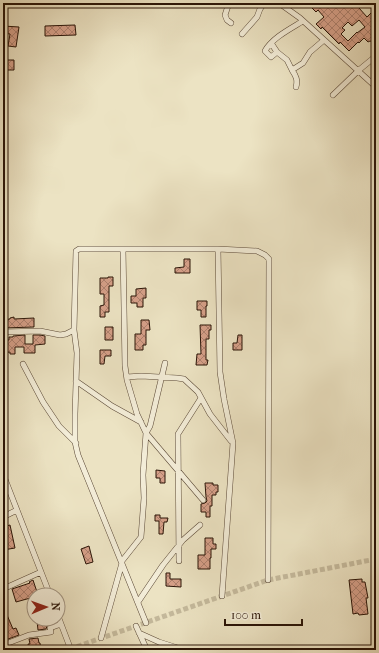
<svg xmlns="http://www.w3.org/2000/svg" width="379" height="653" viewBox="0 0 379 653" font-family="'IM FELL French Canon',serif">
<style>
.building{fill:url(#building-cross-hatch);stroke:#2a1407;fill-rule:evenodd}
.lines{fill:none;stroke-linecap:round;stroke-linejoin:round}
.minor-tunnel{stroke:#c5ba9d;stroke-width:5;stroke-dasharray:5 2.5;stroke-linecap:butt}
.minor-casing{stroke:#5a4836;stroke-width:6}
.minor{stroke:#f3edd8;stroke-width:5}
</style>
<defs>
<pattern id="building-cross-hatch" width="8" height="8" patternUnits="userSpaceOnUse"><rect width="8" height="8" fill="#d6a089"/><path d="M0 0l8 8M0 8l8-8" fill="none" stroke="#ae816e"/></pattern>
</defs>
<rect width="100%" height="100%" fill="#ece3c3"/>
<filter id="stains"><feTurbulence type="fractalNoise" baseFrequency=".005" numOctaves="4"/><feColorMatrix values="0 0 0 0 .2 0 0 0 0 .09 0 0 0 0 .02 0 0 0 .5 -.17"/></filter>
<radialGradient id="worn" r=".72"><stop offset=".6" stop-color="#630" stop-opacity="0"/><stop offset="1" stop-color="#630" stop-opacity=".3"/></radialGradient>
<path class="building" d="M311 3H328L333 8 337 3H348L351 5 353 3H356L360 7 359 8 367 17 371 13 374 17 376 16V39L373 42 370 41 368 42 364 38 359 43 358 42 349 51 340 42 339 44 322 27 321 29 316 24 324 17 318 10 316 12 311 7 313 5ZM359 20 365 27 357 33V32L348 41 341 34 345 30 342 28 348 22 352 26Z
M75 25 76 35 45 36V26Z
M3 26 19 27 16 47 8 46 10 34 3 33Z
M4 60H14V70H4Z
M184 259H190V273H175V268L184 267Z
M108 277H113V286H109V312H105V317H100V306L104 305V294H100V278H108Z
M146 288V298H143V307H137V303H131V296H136V289Z
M197 301H207V306H206V317H201V310H197Z
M14 317V319L34 318V327L3 328V320L10 319V318Z
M141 320H149L150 330H146V345H143V350H135V334H141Z
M200 325H211V330H209V339H206V360H208L207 365H196L197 354H201Z
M105 327H113V340H105Z
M25 335V344H33V335H40L45 336V344L35 345V353H24V347H15V354H10V352L3 353V340H9V337H13V336Z
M238 335H242V350H233V343H237Z
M100 350H111V356H105L104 364H100Z
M156 470 165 471V483H160V478H156Z
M205 483H213V485H218V492H216V495H212V506H210V517H206V512H201V504L205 503 207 501 206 497Z
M155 515H160V518H168L167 522H164L163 534H159V521H155Z
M10 525 15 548 3 550V541H6L3 527Z
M205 538H213V544H216V549H211V558H210V569H198V555H205Z
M89 546 93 562 86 564 81 549Z
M166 573H170V579H181V587L166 586Z
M362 579V582H365L368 598H366L368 614 359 615 358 613 353 614 349 580Z
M33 580 38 595H34V597L16 602 12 589 30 583 29 582Z
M7 615 13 629 16 628 19 635 3 641V617Z
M45 619 47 626 46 629 38 630 37 621Z
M38 638 39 643H40L41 650H29L28 644H30L29 639Z"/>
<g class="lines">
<path class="minor-tunnel" d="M70 649 268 580 376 559"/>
<g class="minor-casing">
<path id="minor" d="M229 3 225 15 227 20 231 23
M279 3 300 18 376 87
M242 34 257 17 260 9 264 3
M271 43 277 52 287 60 292 70
M277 52 271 57 265 51C272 38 290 29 303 21
M296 87C298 80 296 76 292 70L303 63 310 52 324 40
M333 95 359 70 376 56
M218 249 220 372 224 399 233 443 222 596
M3 332 40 331 60 335 66 334 74 330
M165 363 150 426 146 433 203 500
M23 364 43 402 59 426 76 443
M127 377 141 376 177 378 184 379 198 392 210 414 231 441
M76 381 112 406 141 422
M3 474 50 595
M3 517 17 510
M122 561 141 537 144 498 143 475 146 433 137 414 127 380 125 366 123 249
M179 561 178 434 201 398
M3 589 41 572
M138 602 163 565 183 540 200 525
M58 616 71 650
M146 623 78 455 75 442V414L77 353 74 330 76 251 79 249H218L257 251 265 255 269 259 268 580
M136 626 147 650
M374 627 376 628
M139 633 159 642 184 650
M101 638 122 563
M3 645 29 635 51 632 50 628 61 624"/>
</g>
<use href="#minor" class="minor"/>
</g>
<rect width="379" height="653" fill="none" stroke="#ece3c3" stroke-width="16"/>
<rect x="4" y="4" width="371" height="645" fill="none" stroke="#2a1407" stroke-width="2"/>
<rect x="8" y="8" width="363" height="637" fill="none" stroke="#2a1407"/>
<g transform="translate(46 607) rotate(88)"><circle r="19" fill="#f3edd8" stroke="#a39684"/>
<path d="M0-3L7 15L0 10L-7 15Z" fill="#8f2418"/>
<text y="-6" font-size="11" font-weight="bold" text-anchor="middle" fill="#2a1407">N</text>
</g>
<path d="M225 619v6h77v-6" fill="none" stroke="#2a1407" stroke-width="2"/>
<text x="231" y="619" font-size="12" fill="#2a1407" stroke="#f3edd8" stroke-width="3" paint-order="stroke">100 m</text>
<rect width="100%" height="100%" filter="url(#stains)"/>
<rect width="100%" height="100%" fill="url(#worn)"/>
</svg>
